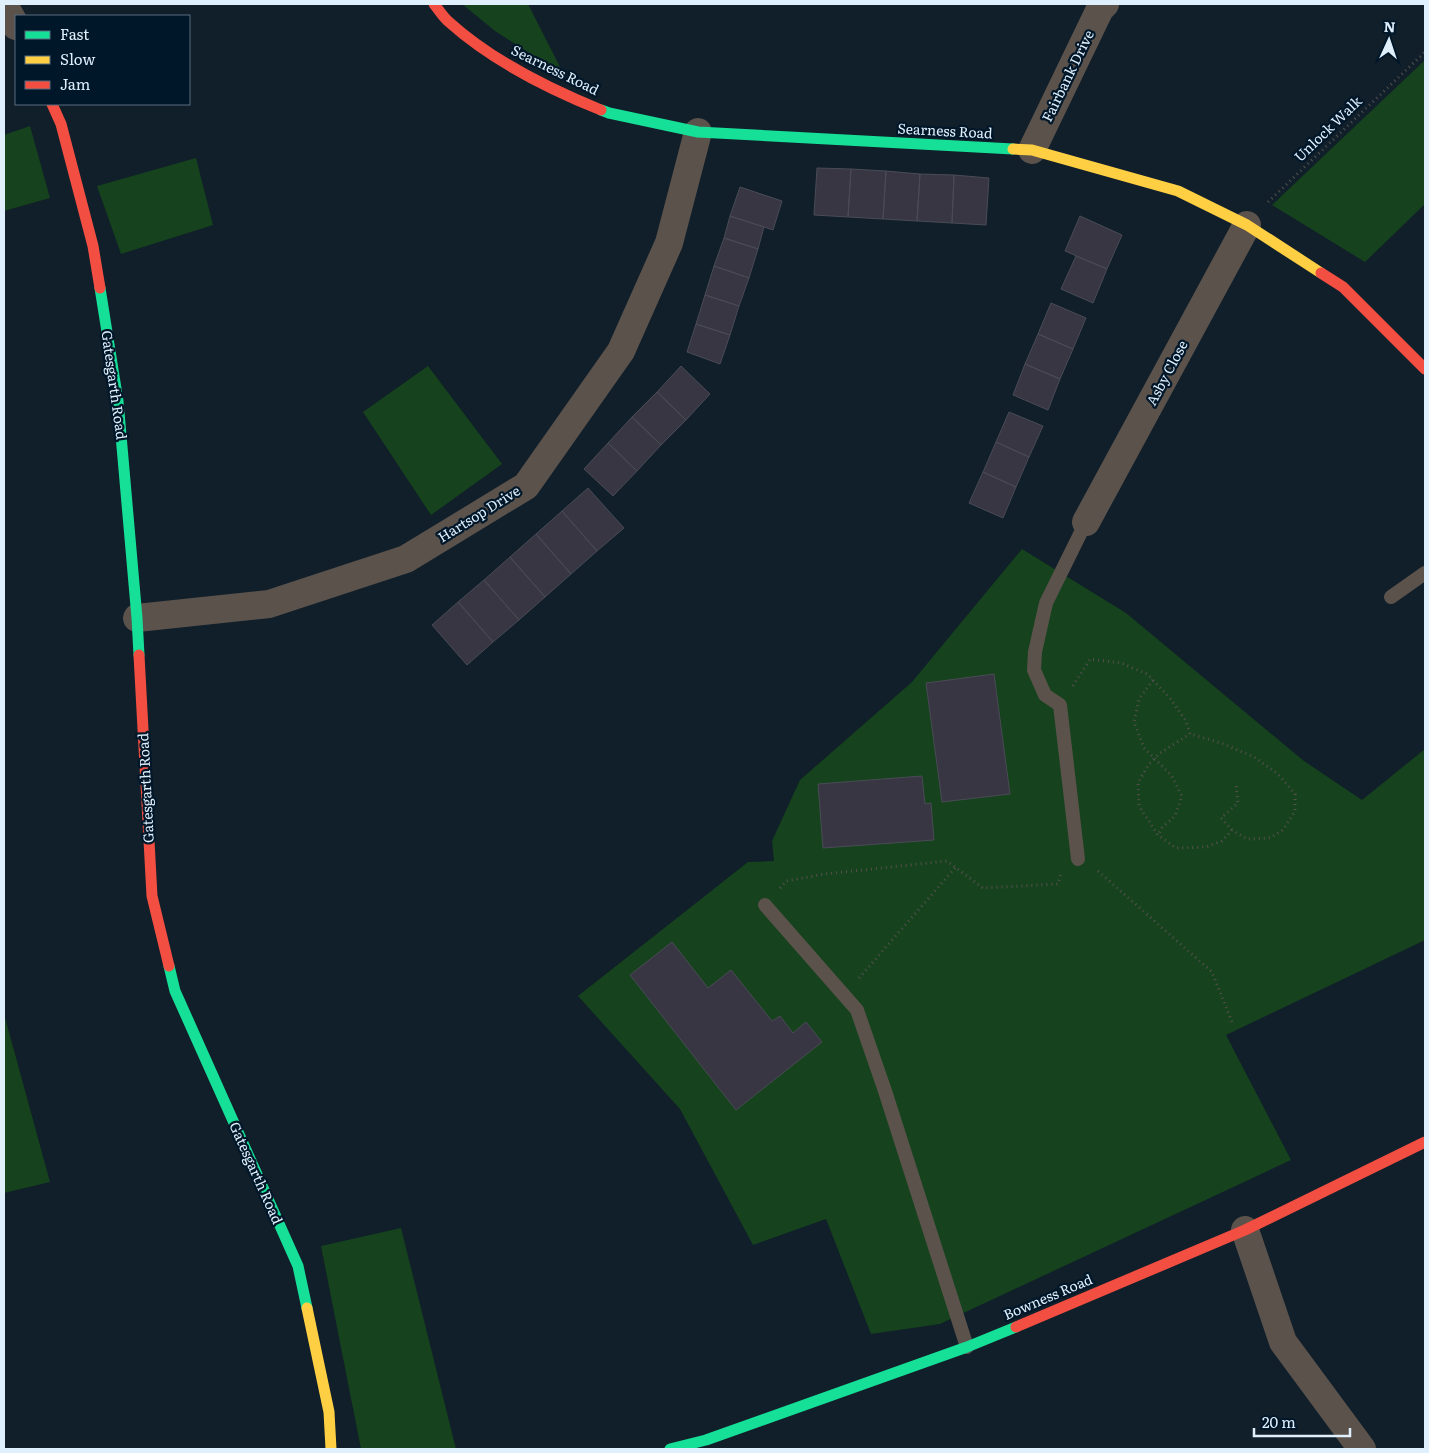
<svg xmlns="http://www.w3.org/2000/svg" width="1429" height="1453" viewBox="0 0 1429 1453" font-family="Literata,serif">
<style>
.green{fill:#16421d}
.building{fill:#393644;stroke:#494b55}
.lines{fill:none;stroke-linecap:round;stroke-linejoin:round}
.path{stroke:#54514f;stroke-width:3;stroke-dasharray:1 4;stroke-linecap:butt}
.lane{stroke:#5b524c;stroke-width:14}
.street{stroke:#5b524c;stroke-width:28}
.fast{stroke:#16e098;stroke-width:11}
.slow{stroke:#ffcf43;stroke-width:11}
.jam{stroke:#f24e42;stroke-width:11}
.labels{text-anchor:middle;stroke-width:4.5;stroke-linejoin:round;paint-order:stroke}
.street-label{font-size:14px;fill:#dfeffc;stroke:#00172a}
</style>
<rect width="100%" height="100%" fill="#101f2a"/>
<path class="green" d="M462 4H528L561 69 537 58 495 31Z
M1425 60V204L1365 262 1272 205Z
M30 126 50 198 4 211V135Z
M196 158 213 225 121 254 97 186Z
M428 366 502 464 431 515 363 412Z
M1022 549 1126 613 1304 761 1362 800 1425 749V940L1226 1035 1291 1160 940 1324 871 1334 826 1219 753 1245 680 1109 578 996 748 862 774 861 772 841 800 780 912 682Z
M4 1014 50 1182 4 1193Z
M401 1228 456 1449H361L321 1246Z"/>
<path class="building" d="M817 168 851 169 848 217 814 215Z
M851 169 886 171 883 219 848 217Z
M886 171 920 174 917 221 883 219Z
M920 174 954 175 952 223 917 221Z
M954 175 989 178 986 225 952 223Z
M740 187 782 201 773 230 730 216Z
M730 216 764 227 758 249 724 238Z
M1080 216 1122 235 1107 269 1065 251Z
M724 238 758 249 749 278 714 266Z
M1076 256 1107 269 1093 303 1061 289Z
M714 266 749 278 739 306 705 295Z
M705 295 739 306 730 335 696 324Z
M1051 303 1086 318 1073 349 1038 334Z
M696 324 730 335 720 364 687 352Z
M1038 334 1073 349 1060 379 1025 364Z
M1025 364 1060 379 1048 410 1013 395Z
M681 366 710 394 686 420 657 392Z
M657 392 686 420 661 445 632 417Z
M1009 412 1043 426 1029 457 996 442Z
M632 417 661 445 637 471 608 443Z
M996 442 1029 457 1016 487 983 472Z
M608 443 637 471 613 496 584 469Z
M983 472 1016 487 1003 518 969 503Z
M588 488 624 528 597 551 562 511Z
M562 511 597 551 571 574 536 534Z
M536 534 571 574 545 597 510 557Z
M510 557 545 597 519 620 484 580Z
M484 580 519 620 493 642 458 602Z
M458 602 493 642 467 665 432 625Z
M994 674 1010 794 942 802 926 683Z
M922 776 925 804 931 803 934 840 823 848 818 784Z
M672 942 708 988 731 970 772 1021 780 1016 793 1033 806 1022 822 1042 736 1110 630 975Z"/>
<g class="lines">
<path class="path" d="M1268 202 1425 52
M1153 680 1139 699 1134 722 1144 748 1171 775 1182 796 1175 816 1162 828 1158 835
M1073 686 1090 659 1121 663 1147 674 1170 698 1186 721 1190 734 1221 743 1254 757 1278 774 1295 794V811L1283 830 1270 838 1247 839 1232 830 1222 841 1206 847 1176 848 1158 835 1139 806 1138 783 1149 764 1160 753 1190 734
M1232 830 1221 818 1238 803 1236 784
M1098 871 1212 972 1232 1022
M780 888 786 881 825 874 947 861 983 888 1058 884 1061 873
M859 978 955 868"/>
<path class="lane" d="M1391 597 1425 573
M1078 859 1060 705 1045 695 1034 670 1035 652 1046 603 1086 522
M765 905 857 1010 885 1091 967 1347"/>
<path class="street" d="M4 5 16 26
M1032 150 1100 9 1105 4
M1086 522 1247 225
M137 618 269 604 406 559 526 486 621 351 669 243 698 132
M1245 1230 1283 1342 1362 1449"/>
<path class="fast" d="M601 110 609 113 698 132 1013 149
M100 288 118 401 137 618 139 655
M169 966 175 991 298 1266 307 1308
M670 1449 706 1440 967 1347 1016 1327"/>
<path class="slow" d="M1013 149 1032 150 1178 191 1247 225 1321 273
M307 1308 329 1412 331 1449"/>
<path class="jam" d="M434 4C439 10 443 17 449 22 491 60 549 89 601 110
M52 104 61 124 93 246 100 288
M1321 273 1343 287 1425 369
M139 655 152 896 169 966
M1016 1327 1245 1230 1425 1142"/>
</g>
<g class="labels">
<g class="street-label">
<text transform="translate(555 70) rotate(26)" y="5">Searness Road</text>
<text transform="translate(1068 76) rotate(-64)" y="5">Fairbank Drive</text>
<text transform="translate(1328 129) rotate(-44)" y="5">Unlock Walk</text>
<text transform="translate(945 131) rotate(3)" y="5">Searness Road</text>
<text transform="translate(1167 373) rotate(-62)" y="5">Asby Close</text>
<text transform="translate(114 385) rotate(82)" y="5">Gatesgarth Road</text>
<text transform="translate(479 514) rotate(-32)" y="5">Hartsop Drive</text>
<text transform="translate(146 788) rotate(-93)" y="5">Gatesgarth Road</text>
<text transform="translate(256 1173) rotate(66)" y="5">Gatesgarth Road</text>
<text transform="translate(1048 1297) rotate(-23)" y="5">Bowness Road</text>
</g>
</g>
<rect width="1429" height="1453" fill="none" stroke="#dfeffc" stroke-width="10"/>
<rect x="15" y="15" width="175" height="90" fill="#00172a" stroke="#596d7e"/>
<rect x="25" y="31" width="25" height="8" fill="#16e098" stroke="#596d7e"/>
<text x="60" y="40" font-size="15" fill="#dfeffc">Fast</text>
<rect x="25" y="56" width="25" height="8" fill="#ffcf43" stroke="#596d7e"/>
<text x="60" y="65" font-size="15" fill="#dfeffc">Slow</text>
<rect x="25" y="81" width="25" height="8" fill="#f24e42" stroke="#596d7e"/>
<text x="60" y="90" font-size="15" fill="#dfeffc">Jam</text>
<g transform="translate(1389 40) rotate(3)" stroke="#00172a" stroke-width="4" paint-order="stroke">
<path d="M0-4L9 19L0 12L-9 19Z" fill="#dfeffc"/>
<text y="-8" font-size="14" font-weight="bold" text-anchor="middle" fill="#dfeffc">N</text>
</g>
<path d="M1254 1428v8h96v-8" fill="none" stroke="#dfeffc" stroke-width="2.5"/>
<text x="1262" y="1428" font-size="15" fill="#dfeffc" stroke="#00172a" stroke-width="4" paint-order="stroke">20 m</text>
</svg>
